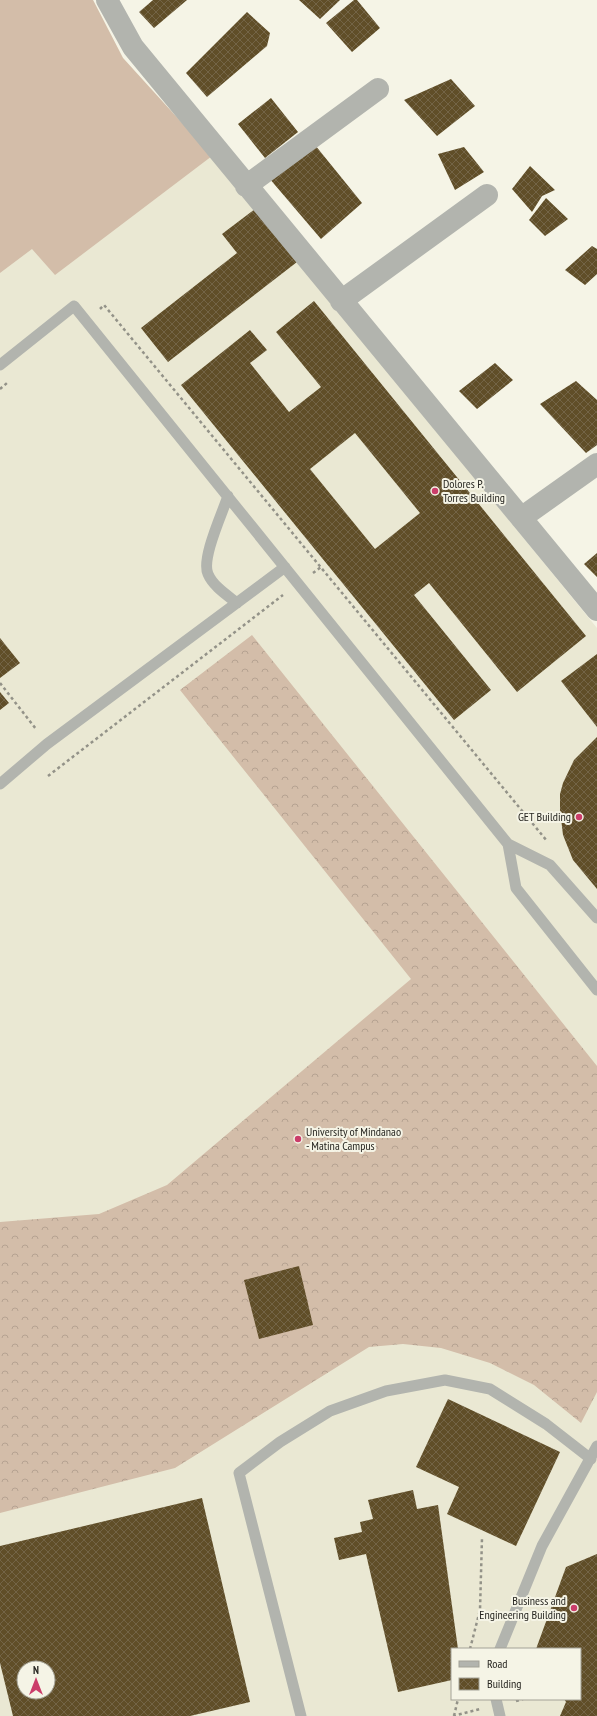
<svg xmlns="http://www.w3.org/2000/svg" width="597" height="1716" viewBox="0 0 597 1716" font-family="'PT Sans Narrow',sans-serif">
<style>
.built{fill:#eae8d3;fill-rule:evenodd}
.forest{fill:url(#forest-crowns)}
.garden{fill:#d3bda9}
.building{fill:url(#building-cross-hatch);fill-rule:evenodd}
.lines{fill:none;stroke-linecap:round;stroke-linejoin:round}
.path{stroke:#939288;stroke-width:2.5;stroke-dasharray:3 3;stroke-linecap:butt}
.service{stroke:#b2b4ae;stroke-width:11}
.minor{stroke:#b2b4ae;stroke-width:22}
.poi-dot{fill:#cb3d6a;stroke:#f5f4e6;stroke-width:1.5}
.labels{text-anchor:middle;stroke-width:4;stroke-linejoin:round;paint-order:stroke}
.poi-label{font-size:12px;fill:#272621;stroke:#f5f4e6;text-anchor:start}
</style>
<defs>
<pattern id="forest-crowns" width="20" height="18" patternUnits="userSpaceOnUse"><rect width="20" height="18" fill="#d3bda9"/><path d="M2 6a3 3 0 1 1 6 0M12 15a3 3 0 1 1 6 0" fill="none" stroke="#b5a291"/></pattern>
<pattern id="building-cross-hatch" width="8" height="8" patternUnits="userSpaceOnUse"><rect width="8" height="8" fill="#604e28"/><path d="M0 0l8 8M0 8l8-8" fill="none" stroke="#736446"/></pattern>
</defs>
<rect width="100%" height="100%" fill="#f5f4e6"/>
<path class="built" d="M0 0H93L123 58 212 156 597 628V1716H0ZM452 1649H580V1699H452ZM24 1668H48V1692H24Z"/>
<path class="forest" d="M252 635 597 1066V1392L581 1423 534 1385 490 1363 441 1348 403 1344 369 1347 175 1468 0 1513V1222L99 1214 167 1185 411 979 180 690Z"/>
<path class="garden" d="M0 0H93L123 58 212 156 55 275 32 249 0 273Z"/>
<path class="building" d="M153 0H187L154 28 139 12Z
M299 0H340L320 19Z
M354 0H357L380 28 352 52 326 23Z
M247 12 270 33 267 46 207 97 186 73Z
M451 79 475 106 437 136 404 100Z
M271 98 298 132 265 158 238 124Z
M315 145 362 203 321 239 269 178Z
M464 147 484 172 455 190 438 154Z
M530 166 555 190 542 196 532 212 512 189Z
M546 198 568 219 545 236 529 220Z
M255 209 297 262 168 362 141 328 237 253 222 234Z
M592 246 597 249V274L585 285 565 270Z
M314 301 586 636 517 692 429 583 414 595 491 690 454 720 181 385 250 330 267 350 250 363 289 412 321 387 276 332ZM355 433 420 513 375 549 310 469Z
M495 363 513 380 477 409 459 391Z
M576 381 597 400V445L586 453 540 404Z
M597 553V577L584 564Z
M0 638 20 663 0 678Z
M597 654V727L561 681Z
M0 692 9 703 0 710Z
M597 737V889L573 860 563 835 560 810V794L563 783 574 760Z
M299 1266 313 1325 259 1339 244 1280Z
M448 1399 560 1452 516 1546 447 1514 459 1487 416 1467Z
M413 1490 417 1509 438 1505 458 1649H452V1680L398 1692 366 1554 339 1560 334 1538 362 1532 360 1522 373 1519 368 1500Z
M202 1498 250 1702 190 1716H13L0 1663V1546ZM24 1668H48V1692H24Z
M597 1554V1716H560L566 1702 564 1699H580V1649H536L566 1567Z"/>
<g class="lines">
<path class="path" d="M100 309 104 305 547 841
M0 389 7 383
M313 573 321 567
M0 683 36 729
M48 776 283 595
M470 1649 480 1610 482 1538
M516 1701 523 1699
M453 1716 480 1709
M454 1716 458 1699"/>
<path class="service" d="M0 365 74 306 508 844 550 865 597 918
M228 496C222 514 201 559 208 574 213 586 227 595 237 603
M0 784 47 744 285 567
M508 844 516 888 597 990
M500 1649 542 1546 597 1446
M496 1699 500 1716
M301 1716 239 1473 280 1442 330 1411 386 1391 445 1380 490 1389 546 1424 591 1459"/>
<path class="minor" d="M107 0 133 47 597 610
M246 186 378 89
M341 301 487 195
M521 518 597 464"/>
</g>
<g class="poi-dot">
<circle cx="435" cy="491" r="4"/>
<circle cx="579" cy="817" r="4"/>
<circle cx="298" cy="1139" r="4"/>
<circle cx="574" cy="1608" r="4"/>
</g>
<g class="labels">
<g class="poi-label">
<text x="443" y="488">Dolores P.<tspan x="443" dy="14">Torres Building</tspan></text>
<text x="571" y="821" text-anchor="end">GET Building</text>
<text x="306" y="1136">University of Mindanao<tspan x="306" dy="14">- Matina Campus</tspan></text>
<text x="566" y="1605" text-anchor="end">Business and<tspan x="566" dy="14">Engineering Building</tspan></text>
</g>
</g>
<rect x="451" y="1648" width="130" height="52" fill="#f5f4e6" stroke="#a3a297"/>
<rect x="459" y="1661" width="20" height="6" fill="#b2b4ae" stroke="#a3a297"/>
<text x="487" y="1668" font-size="12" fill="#272621">Road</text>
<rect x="459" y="1678" width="20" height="12" fill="url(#building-cross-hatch)" stroke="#a3a297"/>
<text x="487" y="1688" font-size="12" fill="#272621">Building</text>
<g transform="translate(36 1680)"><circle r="19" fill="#f5f4e6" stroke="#a3a297"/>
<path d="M0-3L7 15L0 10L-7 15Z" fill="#cb3d6a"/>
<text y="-6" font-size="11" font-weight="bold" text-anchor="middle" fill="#272621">N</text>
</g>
</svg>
